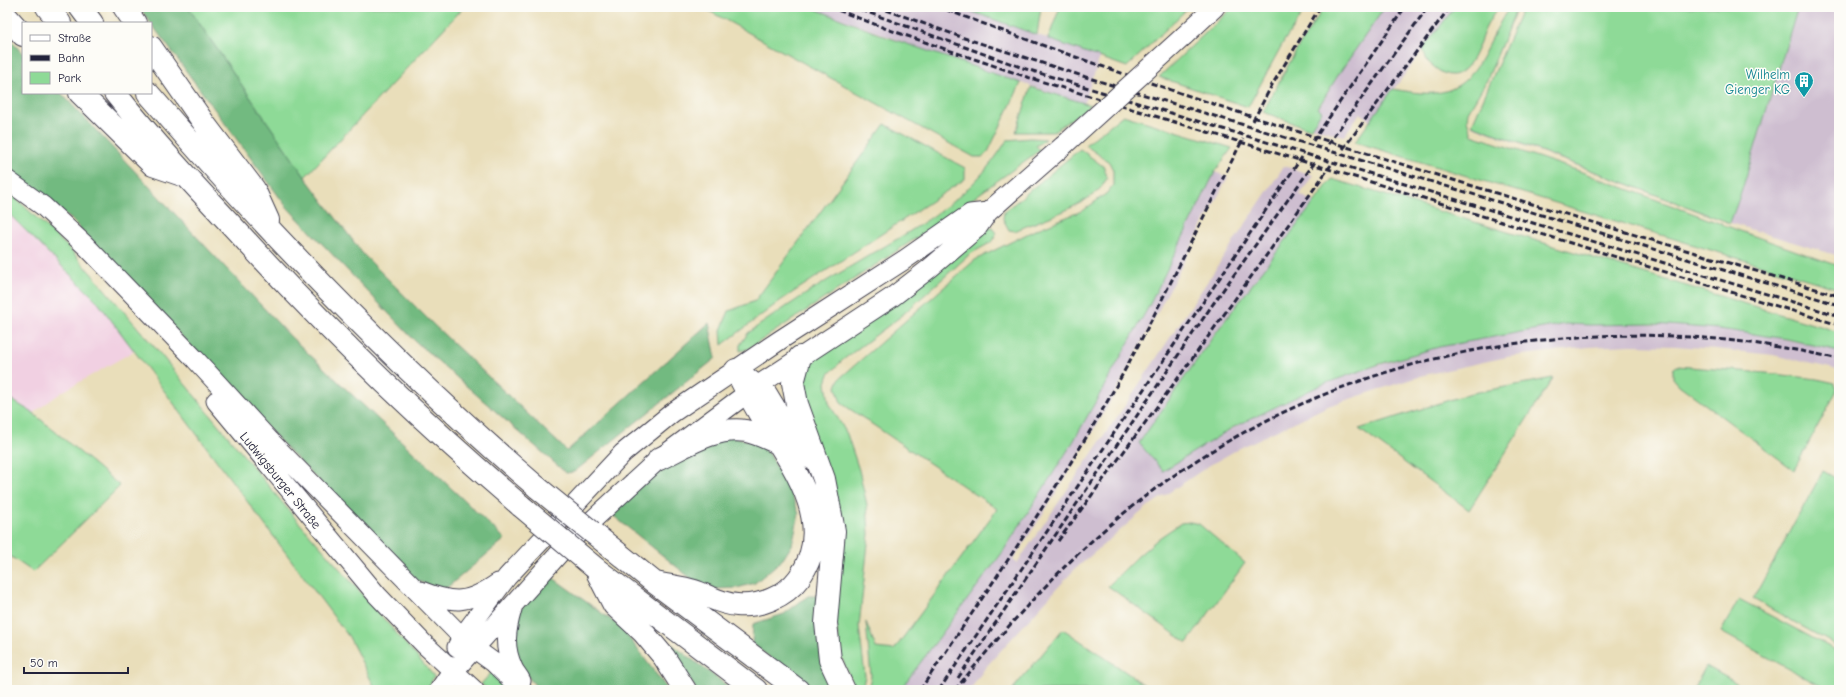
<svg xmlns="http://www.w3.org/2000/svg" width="1846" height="697" viewBox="0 0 1846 697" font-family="'Comic Neue',sans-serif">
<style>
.built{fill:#f1d0e2}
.industrial{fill:#cebed0}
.green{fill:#8eda97;stroke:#587e69}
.forest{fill:#72ba80;stroke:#4a6e5e}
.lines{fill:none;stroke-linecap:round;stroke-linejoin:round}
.major-casing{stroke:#403e4e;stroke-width:21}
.highway-casing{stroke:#403e4e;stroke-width:24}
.major{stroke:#fff;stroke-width:19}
.highway{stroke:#fff;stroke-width:22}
.rail{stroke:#22223b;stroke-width:3;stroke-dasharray:6 3;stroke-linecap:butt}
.major-bridge-casing{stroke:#403e4e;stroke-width:21;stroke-linecap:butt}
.highway-bridge-casing{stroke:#403e4e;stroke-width:24;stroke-linecap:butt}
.major-bridge{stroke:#fff;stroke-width:19}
.highway-bridge{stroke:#fff;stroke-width:22}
.labels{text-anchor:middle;stroke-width:3;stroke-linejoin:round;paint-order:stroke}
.culture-label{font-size:13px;fill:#0d838f;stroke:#fdfcf7;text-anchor:end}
.street-label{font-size:13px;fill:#22223b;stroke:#fdfcf7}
</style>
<rect width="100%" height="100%" fill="#fdfcf7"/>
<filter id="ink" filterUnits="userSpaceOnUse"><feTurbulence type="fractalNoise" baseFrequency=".025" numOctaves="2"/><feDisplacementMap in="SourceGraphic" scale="8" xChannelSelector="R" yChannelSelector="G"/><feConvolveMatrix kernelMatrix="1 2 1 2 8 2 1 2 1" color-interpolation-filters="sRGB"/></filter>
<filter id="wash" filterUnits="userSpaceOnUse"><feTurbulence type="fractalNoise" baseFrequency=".012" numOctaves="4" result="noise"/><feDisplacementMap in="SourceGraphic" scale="16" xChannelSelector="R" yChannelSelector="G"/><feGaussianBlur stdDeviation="0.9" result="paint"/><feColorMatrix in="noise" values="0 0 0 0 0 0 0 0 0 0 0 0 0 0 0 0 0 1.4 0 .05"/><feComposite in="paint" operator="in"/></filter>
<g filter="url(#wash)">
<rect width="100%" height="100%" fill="#e9deba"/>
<path class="built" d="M7 212 96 300 134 351 62 392 33 413 7 397Z"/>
<path class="industrial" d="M810 7H959L1100 57 1084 103 956 62Z
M1385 7H1455L1370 121 1360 113 1344 136 1311 127 1322 111 1318 109 1340 72Z
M1523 7H1839V256L1730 223 1472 126Z
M1284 166 1313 175 1300 195 1315 202 1217 330 1139 443 1201 446 1266 410 1321 385 1363 370 1439 347 1565 324 1683 325 1760 334 1839 351V370L1773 355 1716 349 1675 346 1631 345 1589 347 1507 357 1424 375 1328 406 1240 448 1210 465 1146 508 1073 571 985 668 970 690H900L1002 553 1073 442 1149 306 1215 172 1228 177 1118 388 1059 489 1013 560 1017 563 1128 401Z"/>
<path class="green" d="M188 7H464L305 177Z
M702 7H810L884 36 1021 83 988 152 982 157H974Z
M959 7H1041L1037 35Z
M1060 7H1189L1127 67 1048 39Z
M1233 7H1307L1284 41 1248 107 1159 77Z
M1324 7H1385L1340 72 1318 108 1322 111 1310 129 1263 112 1297 49Z
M1455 7H1499C1493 14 1488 23 1484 31 1479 44 1470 76 1451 75 1442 75 1433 66 1427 61L1423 48Z
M1510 7H1517L1487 80 1468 112 1467 120 1472 135 1579 171 1743 232 1839 266V289L1355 142 1393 89C1440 98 1463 96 1486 50 1494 35 1500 20 1510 7Z
M1523 7H1798L1742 190 1730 223 1472 125Z
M1031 87 1084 103 1091 105 1053 132H1016Z
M1123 115 1232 148 1215 172 1149 306 1073 442 1002 553 900 690H868L871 676 866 622 876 648 894 650 997 509 841 403 836 387 839 379 975 260 1035 230 1084 210 1107 193 1113 185V170L1109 162 1085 145Z
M885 124 965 168V179L780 301 722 345 721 330 729 311 755 301Z
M1030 138 1046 139 1036 146 1040 150 939 223 748 349 740 351V345L748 333C782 309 817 286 853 265 913 229 970 202 1007 140Z
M1080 149 1104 167 1107 177C1100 203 1038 220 1015 231L1009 230 1003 219 1004 212Z
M1332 179 1839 332V351L1787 339 1719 329 1654 324 1590 325 1565 324 1439 347 1380 364 1321 385 1232 428 1163 471 1139 443 1217 331Z
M7 190 70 249 157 350 295 518 434 676 428 690H374V686L349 637 96 300 7 212Z
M988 228H992L996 233 995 238 990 243 970 254 900 317 844 359 829 374 826 383 829 403 847 434 859 470 867 505 869 534 859 626 865 676 862 690H855L841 656 801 381 810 361Z
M1677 366 1766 373 1817 379 1835 383 1836 392 1794 470 1679 385 1673 378V369Z
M1553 378 1469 510 1359 429 1468 394Z
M7 397 33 413 120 486 33 572 7 554Z
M1823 471 1839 480V647L1753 599Z
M1190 522 1199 524 1245 563 1187 643 1108 586 1137 557 1159 538 1181 523Z
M1739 599 1839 652V690H1828L1721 632Z
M1063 629 1152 690H1012Z
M1706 666 1740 685 1737 690H1693Z
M492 672 513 690H488L481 684Z"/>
<path class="forest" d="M139 7H188L305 177 363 254 436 327 567 451 709 323 716 358 574 472 566 473 414 340 286 206Z
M7 36 23 54V93H61L291 337 505 539 443 591 416 580 273 434 71 219 10 173 7 149Z
M729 435 758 444 769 453 792 495 799 514 792 545 783 559 755 583 737 588 714 589 693 580 610 513 658 467Z
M549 575 621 627 668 690H539L513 659 515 615Z
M808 596H820L834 690H813L752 644 753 624 784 614Z
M666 640 733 690H696Z"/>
</g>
<g filter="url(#ink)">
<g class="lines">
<g class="major-casing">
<path id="major" d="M1184 36 1215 7
M7 180 43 206 86 246 195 359 270 441 462 637 475 649 493 662 522 690
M216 401 377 595 424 644 474 690
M421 591C454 604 468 604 498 583
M512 609C506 630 503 647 513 668 515 673 519 676 521 681
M457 647 462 637 507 577 623 453 672 413 780 340 904 260 970 214 988 212
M453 672 573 538 659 459 757 386 891 298 930 268 977 228 988 212 1063 146"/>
</g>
<g class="highway-casing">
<path id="highway" d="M47 7 60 23
M80 7 92 23
M124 7 135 23
M7 17 23 35
M151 47 206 126 254 189 268 220
M80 93 153 165 182 175
M115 93C153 141 195 186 237 231 326 329 420 420 521 506
M148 93C269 234 397 367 538 488
M800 357 793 383 797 404 824 479 834 531 826 623 830 660 844 690
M741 374 766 394 804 457
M659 459C686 446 715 426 746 431 757 433 768 439 778 443
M592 532 655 583 798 690
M595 568 756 690
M598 574 614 605 643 632 664 657 685 690
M655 583C668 586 682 587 694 591 709 596 721 604 737 605 760 607 785 597 799 578 839 523 789 460 759 413 751 399 743 385 736 370
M441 690 453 672"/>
</g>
<use href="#major" class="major"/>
<use href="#highway" class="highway"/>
<path class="rail" d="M830 7 887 29 1024 76 1839 325
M853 7 1026 69 1839 316
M878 7 964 38 1092 79 1839 305
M939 7C1233 119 1538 205 1839 296
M1253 121 1272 85 1320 7
M1313 141 1405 7
M1328 144 1428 7
M1343 149 1450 7
M1058 541 1195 355 1331 165
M958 678 1213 304 1315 162
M920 690C984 595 1050 501 1107 402 1156 316 1198 226 1243 139
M939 690 1302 157
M955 690C1005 629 1057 569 1118 518 1319 350 1586 300 1839 359"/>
<g class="major-bridge-casing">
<path id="major-bridge" d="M1063 146 1184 36"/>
</g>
<g class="highway-bridge-casing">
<path id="highway-bridge" d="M538 488 592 532
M521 506 595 568"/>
</g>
<use href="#major-bridge" class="major-bridge"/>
<use href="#highway-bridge" class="highway-bridge"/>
</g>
</g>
<defs>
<g id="building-pin" transform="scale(1)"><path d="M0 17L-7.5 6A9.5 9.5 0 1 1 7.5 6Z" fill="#0f9aa8" stroke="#fdfcf7"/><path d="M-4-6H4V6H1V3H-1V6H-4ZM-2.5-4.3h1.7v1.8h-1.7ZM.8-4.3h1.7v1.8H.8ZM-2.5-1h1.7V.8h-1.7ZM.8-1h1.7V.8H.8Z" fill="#fff"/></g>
</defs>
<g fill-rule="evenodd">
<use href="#building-pin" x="1804" y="81"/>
</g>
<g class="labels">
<g class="culture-label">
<text x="1790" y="79">Wilhelm<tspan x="1790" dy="15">Gienger KG</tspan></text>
</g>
<g class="street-label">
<text transform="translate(281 480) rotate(51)" y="5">Ludwigsburger Straße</text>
</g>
</g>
<rect width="1846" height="697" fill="none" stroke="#fdfcf7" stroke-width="24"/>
<rect x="22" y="22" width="130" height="72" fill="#fdfcf7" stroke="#a5a5ac"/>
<rect x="30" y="35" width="20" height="6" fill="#ffffff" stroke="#a5a5ac"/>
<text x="58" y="42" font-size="12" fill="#22223b">Straße</text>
<rect x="30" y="55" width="20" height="6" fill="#22223b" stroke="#a5a5ac"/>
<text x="58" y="62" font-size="12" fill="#22223b">Bahn</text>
<rect x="30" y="72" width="20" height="12" fill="#8eda97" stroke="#a5a5ac"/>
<text x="58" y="82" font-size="12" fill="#22223b">Park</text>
<path d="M24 667v6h104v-6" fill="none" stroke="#22223b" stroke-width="2"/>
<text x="30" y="667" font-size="12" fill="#22223b" stroke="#fdfcf7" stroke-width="3" paint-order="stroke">50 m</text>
</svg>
